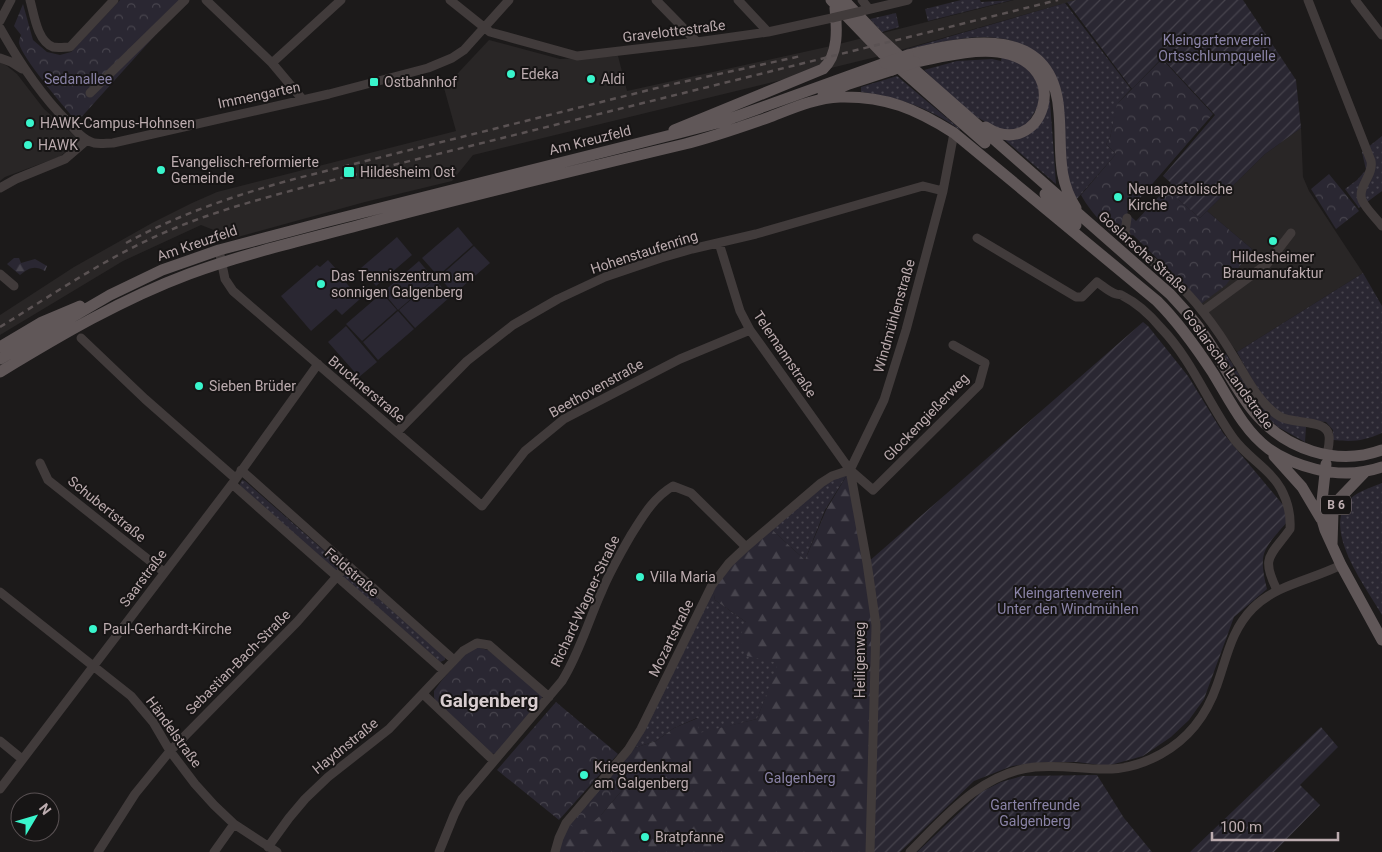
<svg xmlns="http://www.w3.org/2000/svg" width="1382" height="852" viewBox="0 0 1382 852" font-family="Roboto,sans-serif">
<style>
.built{fill:#292626}
.grass{fill:url(#grass-dots)}
.forest{fill:url(#forest-firs);fill-rule:evenodd}
.park{fill:url(#park-crowns)}
.garden{fill:url(#garden-furrows)}
.pitch{fill:#2a2732}
.lines{fill:none;stroke-linecap:round;stroke-linejoin:round}
.minor{stroke:#413b3b;stroke-width:9}
.major{stroke:#605758;stroke-width:11}
.rail{stroke:#5a5253;stroke-width:2.5;stroke-dasharray:6 5;stroke-linecap:butt}
.minor-bridge{stroke:#413b3b;stroke-width:9}
.major-bridge{stroke:#605758;stroke-width:11}
.poi-dot{fill:#39f5cc;stroke:#171515;stroke-width:2}
.labels{text-anchor:middle;stroke-width:4;stroke-linejoin:round;paint-order:stroke}
.shield{fill:#171515;stroke:#8a7f81;stroke-width:1}
.shield-label{font-size:12px;font-weight:bold;fill:#bcacaf}
.street-label{font-size:14px;fill:#bcacaf;stroke:#171515}
.park-label{font-size:14px;fill:#8a83a7;stroke:#171515}
.poi-label{font-size:14px;fill:#bcacaf;stroke:#171515;text-anchor:start}
.district-label{font-size:19px;font-weight:bold;fill:#d8cdcf;stroke:#171515}
</style>
<defs>
<pattern id="grass-dots" width="8" height="8" patternUnits="userSpaceOnUse" patternTransform="scale(1.25)"><rect width="8" height="8" fill="#2a2732"/><path d="M2 2h.1M6 6h.1" fill="none" stroke="#47444d" stroke-width="1.8" stroke-linecap="round"/></pattern>
<pattern id="forest-firs" width="22" height="20" patternUnits="userSpaceOnUse" patternTransform="scale(1.25)"><rect width="22" height="20" fill="#2a2732"/><path d="M5 1l3.5 6h-7zM16 11l3.5 6h-7z" fill="#47444d"/></pattern>
<pattern id="park-crowns" width="20" height="18" patternUnits="userSpaceOnUse" patternTransform="scale(1.25)"><rect width="20" height="18" fill="#2a2732"/><path d="M2 6a3 3 0 1 1 6 0M12 15a3 3 0 1 1 6 0" fill="none" stroke="#47444d"/></pattern>
<pattern id="garden-furrows" width="10" height="10" patternUnits="userSpaceOnUse" patternTransform="scale(1.25)"><rect width="10" height="10" fill="#2a2732"/><path d="M-1 1l2-2M0 10L10 0M9 11l2-2" fill="none" stroke="#47444d"/></pattern>
</defs>
<rect width="100%" height="100%" fill="#1c1a1a"/>
<path class="built" d="M1014 0H1076L876 57 473 155 452 181 365 202 234 238 201 225 123 261 0 335V315L74 267 152 223 192 203 217 192 456 131 444 88 489 40 560 59 618 56 627 91 831 46Z
M0 62 7 66 17 74 44 109 76 137 77 140 75 145 59 157 5 177 0 181Z
M1301 128 1303 177 1309 191 1363 273 1237 352 1201 304 1226 284 1252 249 1207 211 1265 154Z"/>
<path class="grass" d="M961 0H980L981 2 1012 0 928 21 925 9Z
M1065 3 1131 89 1118 103 1110 138 1106 144 1116 154 1076 200 1068 181 1046 62C1009 21 947 41 900 51Z
M896 13 899 27 882 32 870 19Z
M1002 56 1022 63 1038 82 1040 103 1026 126 1004 132 969 113 924 70 957 61 992 59 1001 61Z
M897 76 960 129V130C930 108 898 97 861 92V87Z
M1049 101H1050L1056 184 1005 140 1018 135Z
M1382 136V191L1359 208 1345 189 1357 180 1366 170 1362 152Z
M1363 273 1382 306V433C1363 441 1354 442 1333 440V430L1326 422C1312 420 1296 420 1283 414 1264 405 1247 370 1237 352Z
M1226 354 1254 398 1263 408 1306 427 1305 442 1278 427 1258 409 1223 355Z
M850 470 825 510 805 560 769 527 821 483Z
M242 480 245 481 445 657V660L440 662 239 486Z
M1382 483V615C1366 587 1319 527 1351 498 1359 491 1372 487 1382 483Z
M712 585 715 600 746 622 779 663 757 719 698 734 697 718 674 728 656 741 628 750Z"/>
<path class="forest" d="M14 258H19L21 263 35 259 47 266 45 271C34 265 29 268 20 275L7 264Z
M850 470 876 625 870 852H555L559 838 628 750 656 741 674 728 698 718 699 733 757 719 778 663 747 656 739 639 746 622 715 600 712 585 769 527 805 560 826 510ZM622 765 624 788 601 815Z"/>
<path class="park" d="M120 0H187L77 122C65 108 22 58 19 43 19 40 20 38 21 35L14 26 23 4 33 40 47 52 60 55 71 52Z
M1162 59 1213 114 1127 213 1136 221 1166 189 1200 218 1207 211 1252 249 1226 285 1201 304 1167 268 1133 235C1129 236 1123 237 1121 237 1109 235 1086 205 1081 195L1116 154 1106 144 1110 138 1117 104Z
M1329 174 1359 211 1336 229 1311 189Z
M476 647 488 650 538 691 542 696V702L499 753 494 754 489 752 436 703 434 697V691L442 680 468 651Z
M556 702 618 754 559 820 497 770Z
M622 764 624 788 601 815 584 830 577 829 570 825Z"/>
<path class="garden" d="M1076 0H1243L1296 80 1301 128 1265 154 1200 218 1166 189 1171 183 1163 176 1215 115 1162 58 1132 89 1067 2Z
M1143 322 1148 326 1188 376 1223 433 1284 506 1287 522C1263 550 1258 552 1267 589L1234 617 1204 699 1189 720 1171 737 1143 756 1107 766 1077 762H1047L1012 766 974 781 900 852H870L876 625 867 563Z
M1321 727 1338 747 1300 785 1320 805 1274 852H1190Z
M1097 775 1124 818 1152 852H917L981 792 1001 782 1022 776Z"/>
<path class="pitch" d="M458 227 473 245 438 276 422 258Z
M397 237 412 255 376 286 361 268Z
M474 246 490 263 454 294 439 277Z
M328 260 337 270 336 271 360 299 342 315 336 309 311 331 281 296 317 265 320 267Z
M419 261 434 279 398 310 383 292Z
M435 279 450 297 415 328 399 310Z
M382 293 397 310 362 341 346 324Z
M398 311 414 329 378 360 363 342Z
M346 326 377 362 359 377 328 342Z"/>
<g class="lines">
<path class="minor" d="M30 0C34 14 37 41 53 47 58 48 65 47 70 47L114 0
M206 0 272 63 303 100
M450 0 490 32 577 56 697 42 768 32 832 18
M656 0 697 42
M738 0 768 32
M862 0 869 9
M1308 0 1371 161C1374 175 1357 187 1362 200 1366 209 1376 218 1382 226
M1355 0 1382 35
M862 11 908 0
M0 21 11 0
M0 28C19 62 39 93 67 121 74 129 83 140 94 143 100 144 107 143 113 143L329 94 428 68 452 58 464 50 509 0
M0 58 11 62 22 69
M272 63 341 0
M90 93 185 0
M0 188 16 179 65 159 87 140
M1127 218 1125 232 1128 241C1154 263 1182 284 1203 312 1216 328 1227 345 1237 362 1249 382 1260 404 1279 416 1292 425 1327 418 1329 436 1330 442 1328 449 1327 455
M977 238 1076 297H1082L1097 282C1103 286 1109 292 1116 294 1123 296 1117 293 1123 296 1137 303 1151 316 1161 328 1192 360 1208 403 1234 439 1247 457 1270 469 1281 489 1288 502 1291 514 1290 529 1271 556 1260 556 1277 590
M719 243 740 311 750 330 850 470 867 563 876 625 870 852
M219 250 225 279 233 291 482 506 525 451 564 419 680 359 750 330
M0 274 14 286
M1203 311 1267 264 1291 233
M81 338 145 399 235 478
M953 345 985 363 979 385 873 490 850 470 884 400 906 330 943 191 954 133
M397 432 467 361 513 325 558 299 605 277 661 258 692 249 756 234 923 186 943 191
M40 463 48 480 164 572
M241 470 454 660
M232 484 444 671
M0 592 131 696 153 722 170 751 195 784 214 805 234 824 277 852
M423 694 494 761
M0 741 22 759
M0 789 232 484 318 364
M268 847 289 818 305 799 328 777 389 729 463 651 477 643 489 645 549 697
M98 852 135 794 170 751 297 622 347 565
M214 852 234 824
M439 852 454 815 462 799 562 681C579 654 588 622 601 593 609 573 620 554 631 535 643 516 653 498 673 486L691 493 746 547
M555 852 559 838 566 823 628 750 641 729 712 585 729 563 746 547 821 483 832 476 850 470
M910 852C945 817 982 772 1035 767 1084 763 1113 781 1161 754 1188 739 1207 714 1217 685 1227 657 1231 630 1253 608 1277 584 1312 580 1341 565"/>
<path class="major" d="M831 0 882 53 985 143
M844 0 879 37 916 71 1170 294C1181 306 1193 318 1202 332 1221 358 1234 388 1254 412 1285 449 1336 467 1382 450
M908 55C969 39 1054 24 1059 113 1062 148 1056 177 1076 208
M915 62C942 57 971 49 998 52 1078 63 1041 163 986 127
M823 95 849 84 892 70
M674 130 823 69C839 55 837 27 835 8
M1045 194 1076 225
M0 347 42 322 80 306
M0 359 110 295 162 270 219 250 325 222 679 133 721 122 885 63
M0 372C61 335 122 299 189 274 243 254 304 240 360 225 468 196 576 170 685 144 713 137 741 127 767 118 791 109 814 98 840 97 886 96 916 109 954 133L1157 301C1179 323 1196 347 1213 373 1229 399 1244 431 1269 449 1283 459 1299 465 1315 469 1338 475 1359 475 1382 467
M1274 456 1302 487 1321 519
M1326 464 1322 501V520L1325 530 1341 565 1382 640
M1332 544 1333 512 1340 498 1365 472"/>
<path class="rail" d="M126 243C181 213 239 194 298 178L669 85 801 56
M0 327C52 295 104 259 161 234 206 214 253 201 301 188L1058 0"/>
<path class="minor-bridge" d="M832 18 862 11"/>
<path class="major-bridge" d="M885 63 908 55
M892 70 915 62"/>
</g>
<g class="poi-dot">
<circle cx="511" cy="74" r="5"/>
<circle cx="591" cy="79" r="5"/>
<rect x="369" y="77" width="10" height="10" rx="2.5"/>
<circle cx="30" cy="123" r="5"/>
<circle cx="28" cy="145" r="5"/>
<circle cx="161" cy="170" r="5"/>
<rect x="343" y="166" width="12" height="12" rx="2.5"/>
<circle cx="1118" cy="197" r="5"/>
<circle cx="1273" cy="241" r="5"/>
<circle cx="321" cy="284" r="5"/>
<circle cx="199" cy="386" r="5"/>
<circle cx="640" cy="577" r="5"/>
<circle cx="93" cy="629" r="5"/>
<circle cx="584" cy="775" r="5"/>
<circle cx="645" cy="837" r="5"/>
</g>
<g class="labels">
<rect class="shield" x="1321" y="495.5" width="30" height="19" rx="4"/>
<g class="shield-label">
<text x="1336" y="509">B 6</text>
</g>
<g class="street-label">
<text transform="translate(674 31) rotate(-7)" y="5">Gravelottestraße</text>
<text transform="translate(259 95) rotate(-12)" y="5">Immengarten</text>
<text transform="translate(590 140) rotate(-14)" y="5">Am Kreuzfeld</text>
<text transform="translate(197 243) rotate(-19)" y="5">Am Kreuzfeld</text>
<text transform="translate(644 252) rotate(-18)" y="5">Hohenstaufenring</text>
<text transform="translate(1143 252) rotate(42)" y="5">Goslarsche Straße</text>
<text transform="translate(894 316) rotate(-74)" y="5">Windmühlenstraße</text>
<text transform="translate(785 354) rotate(56)" y="5">Telemannstraße</text>
<text transform="translate(1228 369) rotate(54)" y="5">Goslarsche Landstraße</text>
<text transform="translate(596 388) rotate(-29)" y="5">Beethovenstraße</text>
<text transform="translate(367 389) rotate(40)" y="5">Brucknerstraße</text>
<text transform="translate(926 417) rotate(-46)" y="5">Glockengießerweg</text>
<text transform="translate(107 509) rotate(39)" y="5">Schubertstraße</text>
<text transform="translate(352 572) rotate(41)" y="5">Feldstraße</text>
<text transform="translate(143 578) rotate(-53)" y="5">Saarstraße</text>
<text transform="translate(585 601) rotate(-65)" y="5">Richard-Wagner-Straße</text>
<text transform="translate(671 638) rotate(-64)" y="5">Mozartstraße</text>
<text transform="translate(860 660) rotate(-90)" y="5">Heiligenweg</text>
<text transform="translate(238 662) rotate(-45)" y="5">Sebastian-Bach-Straße</text>
<text transform="translate(174 732) rotate(54)" y="5">Händelstraße</text>
<text transform="translate(345 746) rotate(-39)" y="5">Haydnstraße</text>
</g>
<g class="park-label">
<text x="1217" y="45">Kleingartenverein<tspan x="1217" dy="16">Ortsschlumpquelle</tspan></text>
<text x="78" y="84">Sedanallee</text>
<text x="1068" y="598">Kleingartenverein<tspan x="1068" dy="16">Unter den Windmühlen</tspan></text>
<text x="800" y="783">Galgenberg</text>
<text x="1035" y="810">Gartenfreunde<tspan x="1035" dy="16">Galgenberg</tspan></text>
</g>
<g class="poi-label">
<text x="521" y="79">Edeka</text>
<text x="601" y="84">Aldi</text>
<text x="384" y="87">Ostbahnhof</text>
<text x="40" y="128">HAWK-Campus-Hohnsen</text>
<text x="38" y="150">HAWK</text>
<text x="171" y="167">Evangelisch-reformierte<tspan x="171" dy="16">Gemeinde</tspan></text>
<text x="360" y="177">Hildesheim Ost</text>
<text x="1128" y="194">Neuapostolische<tspan x="1128" dy="16">Kirche</tspan></text>
<text x="1273" y="262" text-anchor="middle">Hildesheimer<tspan x="1273" dy="16">Braumanufaktur</tspan></text>
<text x="331" y="281">Das Tenniszentrum am<tspan x="331" dy="16">sonnigen Galgenberg</tspan></text>
<text x="209" y="391">Sieben Brüder</text>
<text x="650" y="582">Villa Maria</text>
<text x="103" y="634">Paul-Gerhardt-Kirche</text>
<text x="594" y="772">Kriegerdenkmal<tspan x="594" dy="16">am Galgenberg</tspan></text>
<text x="655" y="842">Bratpfanne</text>
</g>
<g class="district-label">
<text x="489" y="707">Galgenberg</text>
</g>
</g>
<g transform="translate(35 817) rotate(52)"><circle r="24" fill="#171515" stroke="#595153"/>
<path d="M0-4L9 19L0 12L-9 19Z" fill="#39f5cc"/>
<text y="-8" font-size="14" font-weight="bold" text-anchor="middle" fill="#bcacaf">N</text>
</g>
<path d="M1212 832v8h126v-8" fill="none" stroke="#bcacaf" stroke-width="2.5"/>
<text x="1220" y="832" font-size="15" fill="#bcacaf" stroke="#171515" stroke-width="4" paint-order="stroke">100 m</text>
</svg>
